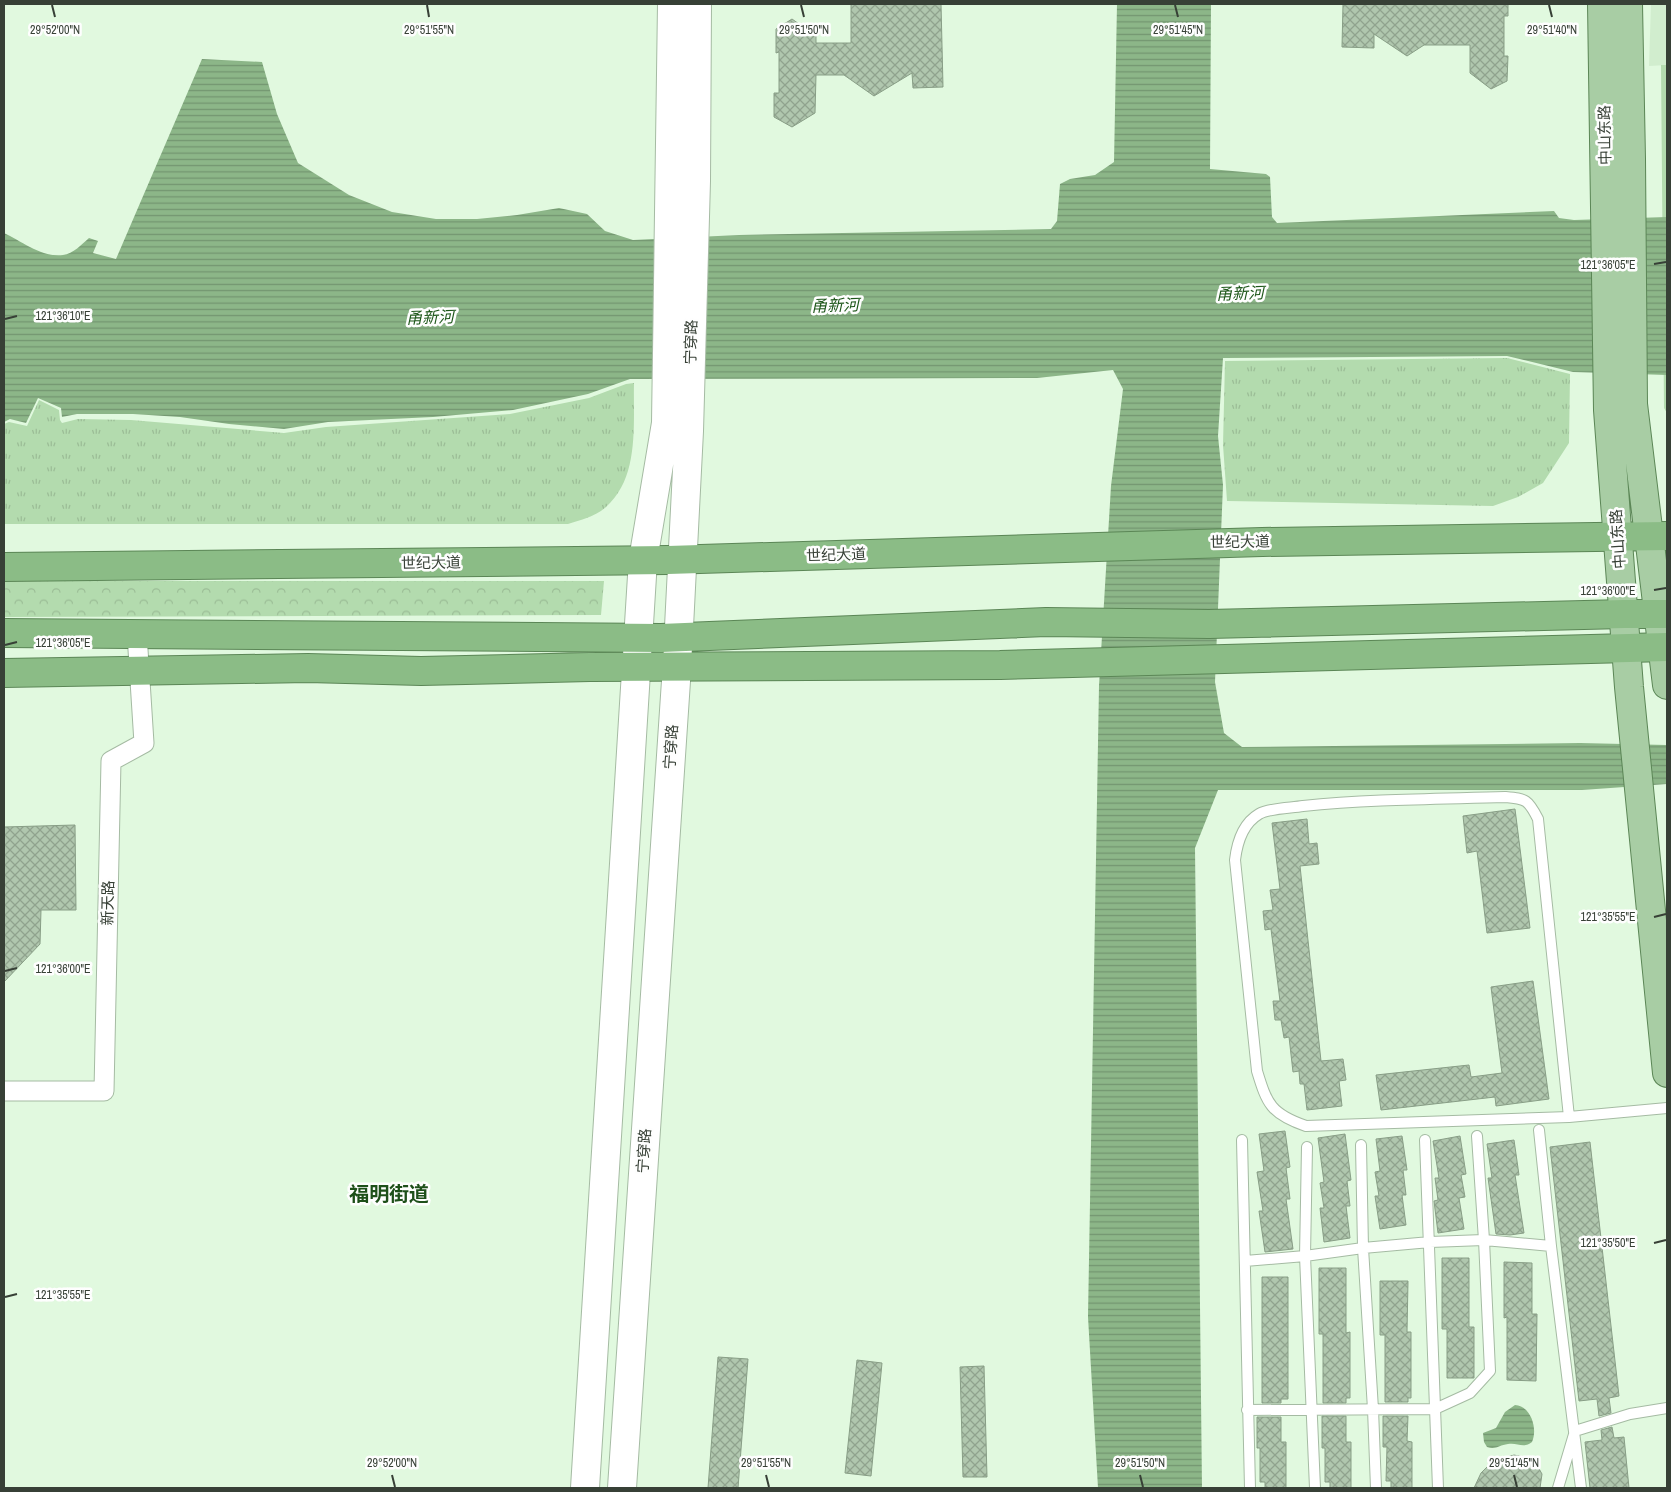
<svg xmlns="http://www.w3.org/2000/svg" width="1671" height="1492" viewBox="0 0 1671 1492" font-family="'Archivo Narrow','Noto Sans SC',sans-serif">
<style>
.built{fill:#d1edce}
.forest{fill:url(#forest-crowns)}
.park{fill:url(#park-tufts)}
.water{fill:url(#water-rules)}
.building{fill:url(#building-cross-hatch);stroke:#889e86}
.lines{fill:none;stroke-linecap:round;stroke-linejoin:round}
.service-casing{stroke:#a5bba3;stroke-width:12}
.minor-casing{stroke:#a5bba3;stroke-width:21}
.secondary-casing{stroke:#a5bba3;stroke-width:30}
.primary-casing{stroke:#5b8656;stroke-width:30}
.trunk-casing{stroke:#5b8656;stroke-width:30}
.service{stroke:#fff;stroke-width:10}
.minor{stroke:#fff;stroke-width:19}
.secondary{stroke:#fff;stroke-width:28}
.primary{stroke:#a8cda4;stroke-width:28}
.trunk{stroke:#8bbc86;stroke-width:28}
.ticks{fill:none;stroke:#374036;stroke-width:2}
.labels{text-anchor:middle;stroke-width:5;stroke-linejoin:round;paint-order:stroke}
.street-label{font-size:15px;fill:#374036;stroke:#fefefe}
.water-label{font-size:16px;font-style:italic;fill:#1e571a;stroke:#fefefe}
.district-label{font-size:20px;font-weight:bold;fill:#1e501a;stroke:#fefefe}
.ticks-label{font-size:12px;text-anchor:middle;fill:#374036;stroke:#fefefe;stroke-width:5;stroke-linejoin:round;paint-order:stroke}
</style>
<defs>
<pattern id="forest-crowns" width="20" height="18" patternUnits="userSpaceOnUse" patternTransform="scale(1.25)"><rect width="20" height="18" fill="#b3dbae"/><path d="M2 6a3 3 0 1 1 6 0M12 15a3 3 0 1 1 6 0" fill="none" stroke="#9bbd96"/></pattern>
<pattern id="park-tufts" width="24" height="20" patternUnits="userSpaceOnUse" patternTransform="scale(1.25)"><rect width="24" height="20" fill="#b3dbae"/><path d="M3 7l-1-3M5 7V3M7 7l1-3M15 17l-1-3M17 17v-4M19 17l1-3" fill="none" stroke="#9bbd96"/></pattern>
<pattern id="water-rules" width="6" height="5" patternUnits="userSpaceOnUse" patternTransform="scale(1.25)"><rect width="6" height="5" fill="#8cb688"/><path d="M0 2.5h6" fill="none" stroke="#739570"/></pattern>
<pattern id="building-cross-hatch" width="8" height="8" patternUnits="userSpaceOnUse" patternTransform="scale(1.25)"><rect width="8" height="8" fill="#b0c7ae"/><path d="M0 0l8 8M0 8l8-8" fill="none" stroke="#90a38e"/></pattern>
</defs>
<rect width="100%" height="100%" fill="#e1f9df"/>
<path class="built" d="M1651 4H1667V65L1649 66Z"/>
<path class="forest" d="M4 581H604L601 615 4 617Z"/>
<path class="park" d="M1661 65H1667V413L1664 408Z
M1507 358 1570 374 1569 443 1543 483 1518 497 1493 506 1227 501 1223 445 1225 361Z
M634 383C633 423 640 477 606 507 596 516 581 520 568 524H4V424L9 422 27 426 39 400 59 410 60 420 62 423 78 419 131 420 284 433 326 427 510 414 589 398 626 384Z"/>
<path class="water" d="M1117 4H1211L1210 169 1266 174 1270 177 1272 217 1277 223 1554 211 1559 218 1574 220 1667 217V375L1573 372 1507 356 1223 358 1218 436 1223 485 1215 682 1224 733 1242 747 1580 743 1667 745V784L1582 790H1218L1195 848 1202 1488H1098L1088 1317 1099 686 1111 486 1123 389 1113 370 1037 378 630 379 588 394 513 410 433 417 328 422 284 429 229 424 180 417 133 414H77L62 417 61 408 38 398 26 423 10 419 4 422V233C21 241 43 258 63 255 73 254 82 244 89 238L98 241 93 253 116 259 202 59 262 62 277 114 298 163 349 195 392 212 436 219H477L517 215 559 208 587 214 605 231 633 240 739 235 1051 229 1057 221 1060 184 1070 179 1095 175 1114 162Z
M1515 1405C1531 1406 1538 1429 1532 1442 1523 1449 1517 1442 1508 1444 1499 1445 1496 1450 1487 1447L1484 1442 1483 1433 1496 1428 1505 1412Z"/>
<path class="building" d="M851 4H941L943 87 913 88 912 73 874 96 844 75H816L815 113 792 127 774 117V93H779V52L776 53V29L792 19 816 36V43H851Z
M1343 4H1508V16H1504V56H1508L1507 81 1491 89 1470 73V45H1424L1407 56 1374 34V48L1342 47Z
M1515 809 1530 928 1487 933 1477 851 1467 853 1463 816Z
M1307 819 1309 844 1317 843 1319 864 1300 866 1321 1061 1343 1059 1346 1080 1339 1081 1342 1106 1307 1110 1304 1084H1300L1299 1071 1293 1072 1289 1037 1284 1038 1281 1020H1275L1273 1001H1280L1271 929 1265 930 1263 911 1273 910 1270 890 1280 889 1272 823Z
M75 825 76 910H41L40 944 4 982V827Z
M1533 981 1549 1099 1496 1106 1495 1097 1381 1110 1376 1075 1469 1065 1471 1077 1502 1073 1491 987Z
M1285 1131 1290 1167 1286 1168 1290 1199H1286L1293 1249 1265 1252 1259 1211H1263L1257 1172 1264 1171 1259 1134Z
M1345 1134 1351 1180 1347 1181 1350 1206H1346L1350 1238 1324 1242 1320 1208H1324L1320 1183 1324 1182 1318 1138Z
M1402 1136 1407 1170H1403L1406 1195H1402L1406 1225 1380 1229 1375 1196H1379L1375 1172 1380 1171 1376 1139Z
M1460 1136 1466 1174 1461 1175 1465 1197 1459 1198 1464 1229 1438 1233 1434 1201 1438 1200 1435 1178H1439L1433 1141Z
M1514 1140 1519 1175H1515L1524 1233 1510 1235 1496 1234 1488 1178H1492L1487 1144Z
M1590 1142 1619 1396 1609 1398 1611 1413 1599 1416 1597 1399 1579 1401 1550 1147Z
M1442 1258H1469V1327H1474V1378H1447V1329H1442Z
M1504 1262 1532 1263V1314H1537L1536 1381 1507 1380V1317L1504 1318Z
M1319 1268H1346V1333L1350 1332V1398H1346V1403H1323V1334H1319Z
M1262 1277H1288V1399H1281V1403H1262Z
M1380 1281H1408L1407 1332H1411V1398H1408V1402H1385V1335H1380Z
M718 1357 748 1359 738 1488H708Z
M857 1360 882 1363 871 1476 845 1473Z
M984 1366 987 1477H963L960 1367Z
M1322 1416H1346V1442H1351V1488H1330V1482H1325V1448H1322Z
M1383 1416H1408L1407 1441 1412 1442V1488H1391V1481H1386L1387 1447H1383Z
M1257 1417H1281V1442H1286V1488H1265V1482H1260V1448H1257Z
M1612 1427 1614 1438 1624 1437 1629 1488H1590L1585 1442 1602 1440 1601 1430Z
M1514 1455 1528 1458 1538 1467 1542 1474 1540 1488H1474L1481 1473 1489 1465 1497 1460Z"/>
<g class="lines">
<g class="service-casing">
<path id="service" d="M1569 1117 1538 819C1528 799 1526 799 1505 797 1438 799 1370 799 1303 806 1291 808 1269 808 1259 814 1242 824 1237 843 1235 860L1257 1071C1267 1104 1271 1114 1306 1126L1569 1117 1667 1108
M1539 1130 1551 1246 1581 1488
M1242 1140 1250 1488
M1425 1140 1438 1488
M1361 1145 1363 1248 1373 1409 1376 1488
M1307 1147 1305 1256 1315 1488
M1245 1261 1305 1256 1363 1248 1430 1242 1484 1240 1551 1246
M1247 1410 1435 1409 1470 1393 1490 1371 1484 1240 1477 1136
M1558 1488 1575 1431 1630 1414 1667 1408"/>
</g>
<g class="minor-casing">
<path id="minor" d="M4 1091H104L111 761 144 743 137 634"/>
</g>
<g class="secondary-casing">
<path id="secondary" d="M585 1488 643 560 666 423 672 4
M622 1488 677 666 689 431 696 181 697 4"/>
</g>
<g class="primary-casing">
<path id="primary" d="M1602 4 1608 410 1629 687 1667 1073
M1628 4 1631 159 1633 404 1667 685"/>
</g>
<g class="trunk-casing">
<path id="trunk" d="M4 567 668 560 1262 542 1667 536
M4 633 661 638 1046 622 1209 624 1624 614H1667
M4 673 308 668 421 671 590 667 1000 665 1667 647"/>
</g>
<use href="#service" class="service"/>
<use href="#minor" class="minor"/>
<use href="#secondary" class="secondary"/>
<use href="#primary" class="primary"/>
<use href="#trunk" class="trunk"/>
</g>
<path class="ticks" d="M52 5 55 17M427 5 429 17M801 5 804 17M1175 5 1178 17M1549 5 1552 17M1654 264 1666 262M5 319 17 316M1654 590 1666 588M5 645 17 642M1654 917 1666 914M5 971 17 968M1654 1243 1666 1240M5 1297 17 1294M392 1475 395 1487M766 1475 769 1487M1140 1475 1143 1487M1514 1475 1517 1487"/>
<g class="labels">
<g class="street-label">
<text transform="translate(1605 135) rotate(-91)" y="5">中山东路</text>
<text transform="translate(691 342) rotate(-88)" y="5">宁穿路</text>
<text transform="translate(1618 539) rotate(-94)" y="5">中山东路</text>
<text transform="translate(1240 542) rotate(-1)" y="5">世纪大道</text>
<text transform="translate(836 555) rotate(-2)" y="5">世纪大道</text>
<text transform="translate(431 563) rotate(-1)" y="5">世纪大道</text>
<text transform="translate(671 747) rotate(-86)" y="5">宁穿路</text>
<text transform="translate(108 903) rotate(-89)" y="5">新天路</text>
<text transform="translate(644 1151) rotate(-86)" y="5">宁穿路</text>
</g>
<g class="water-label">
<text transform="translate(1240 293) rotate(-2)" y="6">甬新河</text>
<text transform="translate(835 305) rotate(-2)" y="6">甬新河</text>
<text transform="translate(430 317) rotate(-2)" y="6">甬新河</text>
</g>
<g class="district-label">
<text x="389" y="1201">福明街道</text>
</g>
</g>
<g class="ticks-label">
<text x="55" y="34">29°52'00"N</text>
<text x="429" y="34">29°51'55"N</text>
<text x="804" y="34">29°51'50"N</text>
<text x="1178" y="34">29°51'45"N</text>
<text x="1552" y="34">29°51'40"N</text>
<text x="1608" y="269">121°36'05"E</text>
<text x="63" y="320">121°36'10"E</text>
<text x="1608" y="595">121°36'00"E</text>
<text x="63" y="647">121°36'05"E</text>
<text x="1608" y="921">121°35'55"E</text>
<text x="63" y="973">121°36'00"E</text>
<text x="1608" y="1247">121°35'50"E</text>
<text x="63" y="1299">121°35'55"E</text>
<text x="392" y="1467">29°52'00"N</text>
<text x="766" y="1467">29°51'55"N</text>
<text x="1140" y="1467">29°51'50"N</text>
<text x="1514" y="1467">29°51'45"N</text>
</g>
<rect width="1671" height="1492" fill="none" stroke="#374036" stroke-width="10"/>
</svg>
